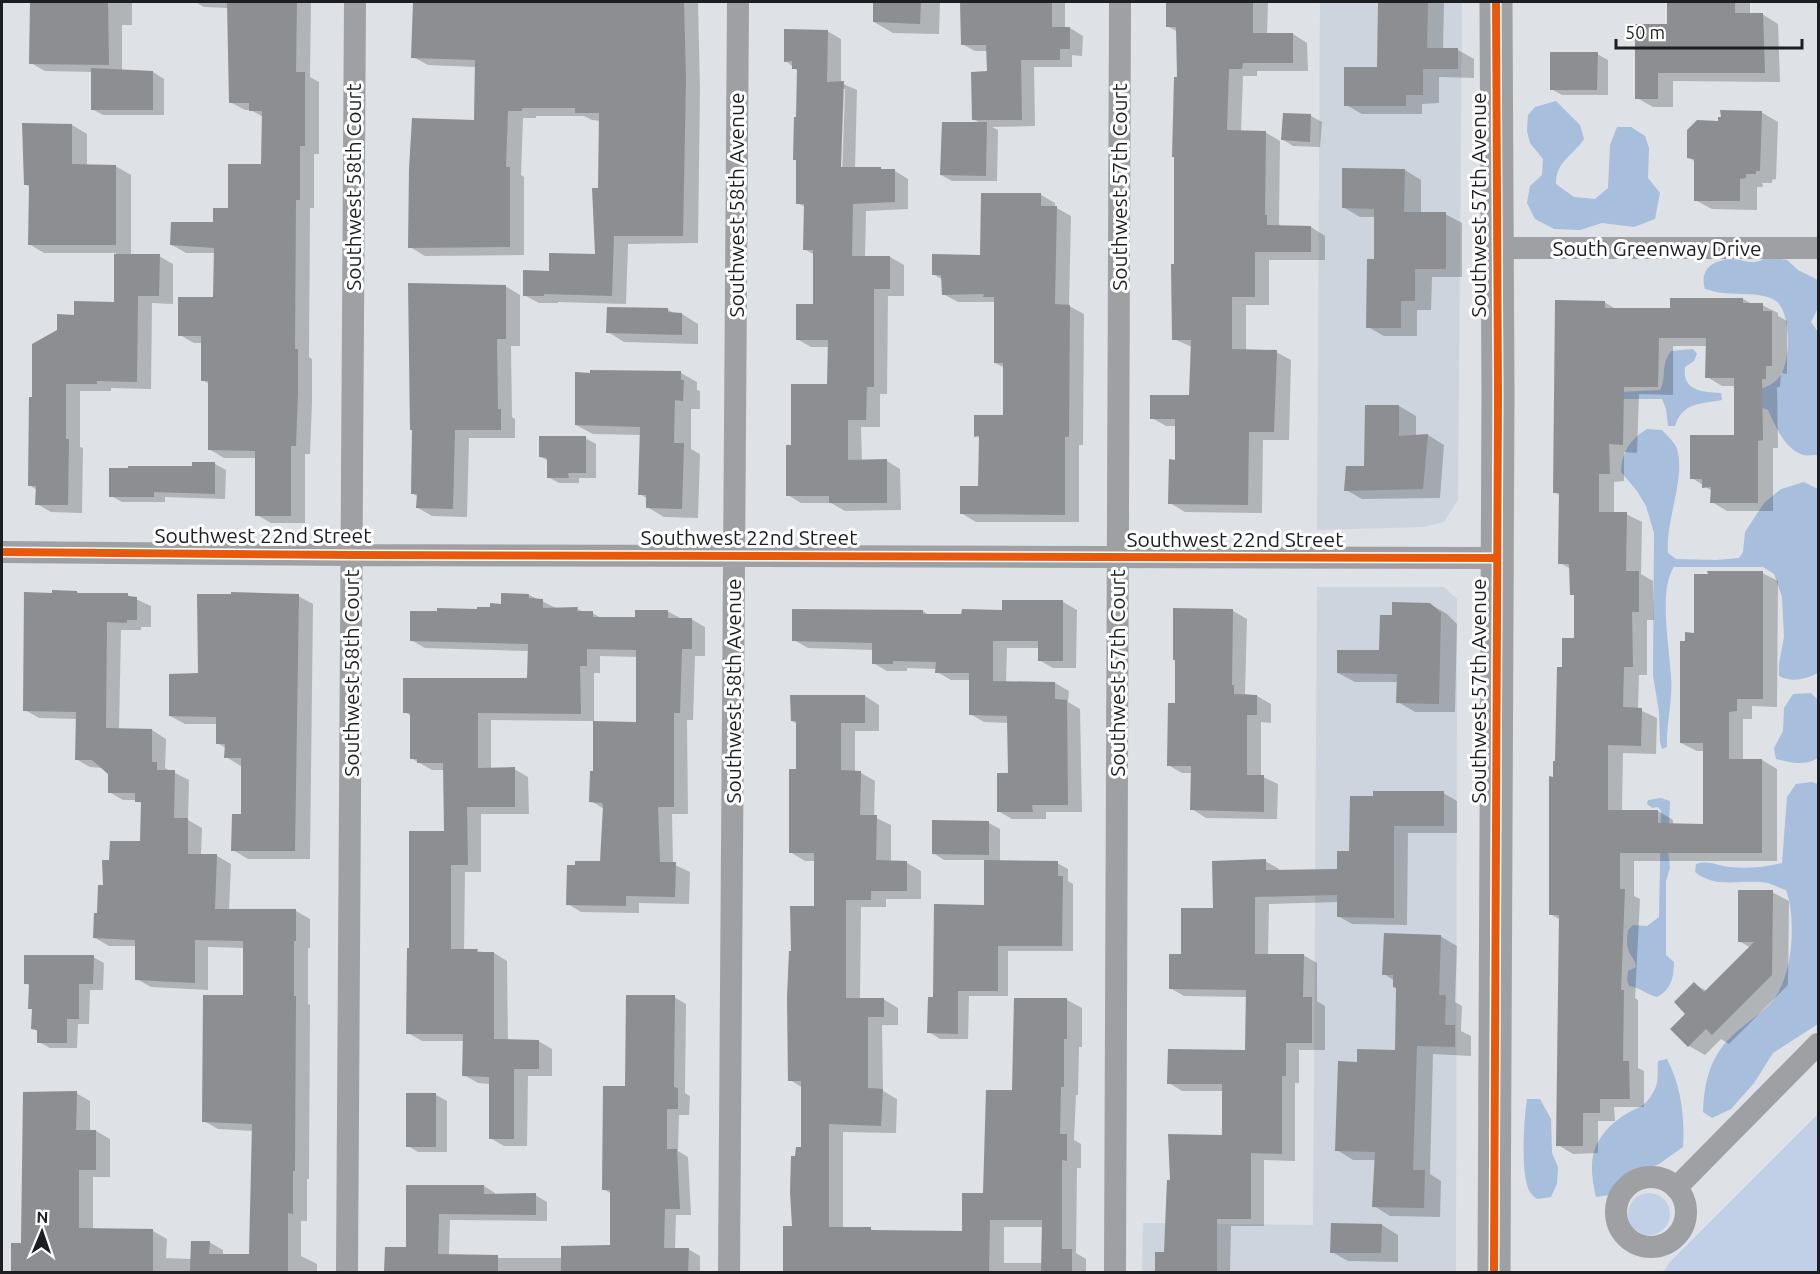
<svg xmlns="http://www.w3.org/2000/svg" width="1820" height="1274" viewBox="0 0 1820 1274" font-family="Ubuntu,sans-serif">
<style>
.built{fill:#ced4dd}
.green{fill:#c1d0e6}
.forest{fill:#a8bedd}
.shadow{fill:#0003;fill-rule:evenodd}
.building{fill:#8c8e91}
.lines{fill:none;stroke-linecap:round;stroke-linejoin:round}
.minor{stroke:#9fa0a3;stroke-width:22}
.secondary{stroke:#9ea0a3;stroke-width:33}
.cycleway-casing{stroke:#fff;stroke-width:11}
.cycleway{stroke:#e8590c;stroke-width:8}
.labels{text-anchor:middle;stroke-width:6;stroke-linejoin:round;paint-order:stroke}
.street-label{font-size:21px;fill:#1c1e21;stroke:#fff}
</style>
<rect width="100%" height="100%" fill="#dee1e5"/>
<path class="built" d="M1320 2H1462L1458 500 1444 522 1423 527 1317 530Z
M1317 587H1444L1457 599 1456 1272H1142L1143 1223 1313 1225Z"/>
<path class="green" d="M1818 1114V1272H1663L1670 1262Z
M1628 1214a21 21 0 1 1 42 0a21 21 0 1 1-42 0Z"/>
<path class="forest" d="M1556 101 1580 125 1584 139C1572 157 1556 161 1556 184L1574 197 1595 199 1608 188 1610 145 1617 127H1631L1645 136 1649 148 1648 178 1660 193 1655 219 1634 227 1602 223 1580 230 1554 229 1535 219 1527 203 1530 186 1542 175 1543 159 1530 143 1527 131 1528 115 1535 107Z
M1770 257 1787 260 1798 270 1818 280V308L1811 322 1818 332 1817 455C1813 455 1807 456 1803 455 1785 449 1775 426 1768 410L1757 406 1752 391C1762 389 1774 385 1780 376 1791 361 1792 308 1773 299 1757 292 1740 295 1723 293 1717 293 1711 290 1705 289 1699 269 1713 260 1732 259 1739 259 1748 263 1756 262 1760 261 1765 258 1770 257Z
M1693 349 1697 354 1694 361 1685 367C1682 391 1702 392 1721 393L1722 400C1700 404 1683 402 1675 426H1668L1666 409 1662 399H1617L1618 392 1660 390C1667 375 1660 366 1671 351Z
M1647 429 1662 430C1666 435 1675 442 1677 449 1686 478 1665 522 1668 553L1676 559 1716 560 1739 558 1743 552 1745 532 1764 503 1781 489 1804 482 1818 489V673C1806 679 1792 683 1779 676V664L1784 637 1782 597 1774 574 1763 567H1674C1658 590 1670 650 1671 677 1673 701 1666 724 1667 747L1662 749 1660 742 1659 712 1653 675 1654 533 1646 506 1637 491 1621 472C1621 453 1630 439 1647 429Z
M1811 693 1818 700V758C1806 766 1790 763 1776 759L1774 748 1783 731 1784 708 1793 694Z
M1812 782 1818 784V1024L1773 1053 1754 1083 1731 1109 1712 1118 1703 1112C1704 1085 1709 1060 1728 1040 1740 1027 1757 1017 1770 1004 1793 979 1797 921 1786 890 1780 888 1774 885 1768 883 1743 878 1717 890 1695 872L1696 864C1708 860 1716 865 1729 867 1747 869 1765 867 1782 863L1787 797 1796 784Z
M1661 798 1670 801 1668 851 1670 868 1666 881V955L1674 962C1674 977 1671 990 1657 997 1645 994 1642 988 1629 986L1627 980 1628 971 1636 967C1635 960 1632 958 1629 952 1626 944 1627 938 1628 930L1633 925 1647 926 1659 917 1661 811 1658 807 1652 808 1647 804 1648 800Z
M1667 1059C1681 1086 1685 1117 1683 1147L1659 1164 1631 1176 1610 1195 1596 1197C1588 1163 1590 1140 1620 1118 1636 1106 1644 1111 1655 1089 1659 1081 1657 1069 1658 1061Z
M1527 1099H1540L1551 1119 1552 1153 1558 1167 1557 1184 1551 1197 1537 1199C1534 1197 1532 1195 1530 1192 1520 1176 1524 1118 1527 1099Z"/>
<path class="shadow" d="M31 2H132V25H122V71L153 72 164 79V115H103L92 109 93 72 45 71 31 63Z
M195 2H311L310 77 319 82V154H314V208H310L309 357 312 359V402L310 454H305V523H271L257 515V458H224L209 449 210 384 202 380V343H194L180 335 215 299V253H186L172 245 214 223 230 210 263 165V117L251 110H245L230 102 229 8 204 7Z
M414 2H698L700 90 698 243 628 244 626 304 558 302V303H539L524 295 550 272 597 256 601 121 592 120 584 116H536V118H523L521 175 524 177V255L425 256 410 247 475 122 476 67 428 65 413 57Z
M875 2H940L939 34 893 33 874 22Z
M961 2H1065V28H1070L1083 36 1082 56 1072 55V67H1034L1035 126 992 127 998 130 997 181H952L941 175 980 123 973 119 988 72V51H975L962 44Z
M1167 2H1268L1267 35 1293 34 1307 43 1308 71H1257V76H1243L1241 132H1265L1280 141 1279 224 1281 227H1311L1325 236V260H1269V305H1246V351L1276 352 1291 360 1289 440H1263L1262 513 1185 512 1170 503 1176 461 1177 426H1166L1152 418 1191 397 1192 347 1174 339 1178 32 1167 26Z
M1380 2H1444L1443 50H1458L1474 59V78L1439 77V103L1422 104V114H1362L1346 105 1379 69Z
M1668 2H1750V14H1762L1778 24 1780 82 1673 81V107H1653L1637 98 1668 25Z
M827 31 841 39V83L857 90 855 169 895 171 908 179V209L866 211 865 257H890L904 265V296H888L887 394H880V427H861L862 461H887L900 469 901 510 845 511 831 503H801L788 495 792 446 828 386 830 347H811L797 339 814 306 815 255 804 249 805 207 797 203 798 161 794 159 798 119V71L786 61ZM842 89H845L842 175 839 174Z
M1597 54 1608 60V95H1562L1551 89Z
M1761 112 1778 122 1776 179 1772 180V183H1762L1763 187H1757V210L1712 209 1695 200 1696 162 1689 158 1719 122Z
M1311 116 1322 122 1320 147 1293 146 1282 139Z
M72 125 87 134V166H115L131 175V255L159 256 173 264V304L152 303 151 389 111 388V391H80V447L83 448 82 513 51 512 37 504V490L29 485 33 399 58 331 75 316 116 303V253H44L29 244 30 187 25 184Z
M1405 170 1421 180V214H1445L1462 223V277H1432L1431 310H1417V336H1384L1368 327 1376 261V217H1360L1343 207Z
M1041 195 1055 203V207L1071 216 1069 306 1084 314 1083 445H1079V522H976L961 513 980 487 981 438 976 436 1005 416V368L995 363 994 302H958L943 294V280L933 274 982 257Z
M505 286 520 295V346H511L512 417 515 419V438H469L467 517 432 516 418 508V497L412 493 414 430Z
M1671 299H1743L1752 304 1762 305 1778 313V316L1787 321V374L1781 373 1780 387H1777L1778 448H1773V511H1727L1712 502V491L1692 478 1736 437 1735 386H1722L1707 377V346H1673V395L1639 394 1637 453 1624 452V481L1614 482V514H1626L1642 522 1641 574 1653 581 1654 620H1647V675H1639L1638 709 1657 718 1656 754 1623 753 1622 811H1658L1673 820V825H1704V751H1697L1681 743 1686 643 1762 573 1778 581 1777 707 1752 706V719H1743V760H1762L1777 769V861H1634V896L1640 899 1635 998 1638 1000V1068L1644 1071V1107H1614L1615 1121H1598V1153L1573 1154 1558 1145 1561 920 1550 914 1555 778 1564 669 1576 640 1575 596 1571 594V569L1560 563 1561 496 1554 492 1604 302 1616 309 1671 310Z
M667 309 675 314H682L698 324V344L624 342 608 332Z
M681 373 697 382V390L700 391V409H691V449L700 454 698 518 664 517 647 507 648 499 640 494 642 435 593 434 576 425Z
M1366 406H1399L1416 416V436L1428 435 1444 445 1440 498 1362 499 1346 490 1366 467Z
M585 438 596 444V478H579V483H559L548 477V461L540 456Z
M215 464 226 470 225 499 165 497V502H122L111 496 193 468Z
M77 592 81 595H127L151 606V627H141V630H121L119 730H152L166 739 165 768 189 780 188 820 202 828 201 855 217 856 231 864 229 910 296 911 310 919V948H308V1004L310 1005 309 1179H307V1221H301V1256L317 1264V1272H12L13 1244H22L76 1093 90 1101V1131H96L110 1139V1177H93V1230L153 1231 167 1239 166 1258 192 1259 209 1242 223 1250V1255L251 1256 253 1131 218 1129 204 1121 244 997 245 948 208 947V990L151 987 137 979V946H109L95 938 111 862 141 843 142 804 137 800H123L109 792 110 773 103 768 90 767 76 759 77 719 39 718 25 710 53 594Z
M529 595 556 608 577 609 584 612 592 613 603 619H637L667 611 682 619H691L705 627V656H695L693 720H687L688 814H672L673 864 690 872 689 904 639 903V913L581 912 568 904 601 863 604 809 591 801 594 773 637 723 638 657 600 656V673H594V721L491 720V769H514L528 777 529 814H481V872H465L464 950 494 953 507 961 508 1041H538L552 1049V1076H528L527 1146H504L490 1138 491 1084 478 1083 464 1075V1041H422L408 1033 446 832 445 770H432L411 758V716L405 712 529 680V651L425 648 411 640 478 611 503 605Z
M298 596 313 604 310 859H248L233 850 243 816 241 766 226 757V748L217 743V724H185L170 716 200 675Z
M1063 602 1077 610 1076 668H1053L1039 660 1040 648H1007L1006 683H1055L1069 691 1068 702 1080 709 1082 812H1046V819H1012L998 811 1009 775V723L984 722 970 714 971 680H951L937 672V669L907 668V671H887L873 663V650L808 648 794 640 923 611 930 616H963Z
M1430 604 1447 614 1457 624 1455 712H1415L1398 702V682H1355L1338 673 1381 652 1393 617Z
M1233 611 1247 619 1245 694 1257 696 1271 704V723L1261 722V776L1278 784 1277 819 1206 818 1192 809V773H1182L1168 765 1176 705Z
M865 696 879 705V731H855V772L861 773 875 781 874 817 891 825V862L907 863 921 871V899H886V907H861L860 999H883L898 1008V1025H882L883 1091 897 1099 896 1133 843 1132V1229H870L875 1232 963 1233 985 1194 1014 1092 1067 1000 1082 1008V1047H1079L1078 1095H1076L1074 1140 1081 1144V1168H1077L1076 1253 1086 1259V1272H784L785 1228H793L797 1158 802 1149 803 1088 790 1080 792 952 815 908 816 861H805L790 852 798 771 797 724 792 721ZM1004 1227H1043V1263H1004Z
M1443 793 1457 801V833H1408L1407 925 1352 924 1338 916 1339 902 1269 904 1268 955H1303L1317 963V1001L1325 1006V1050H1299V1083H1295V1161L1264 1160V1226H1231L1230 1272H1157V1254H1166L1172 1181 1224 1137 1223 1091H1182L1169 1083 1247 1051 1248 997 1184 996 1170 988 1182 955 1214 910 1265 861 1279 869V872L1339 871 1351 852Z
M934 821 989 823 1000 829V862L1057 863 1068 869V881L1073 884V951H1008V996H969L968 1039H940L929 1032 934 999 985 907V860H944L933 853Z
M1772 892 1789 901 1788 985 1729 1044 1721 1039 1705 1055 1689 1046 1687 1014 1694 984 1707 991 1751 948 1739 941Z
M1440 936 1457 946 1455 1002 1462 1006 1461 1031 1471 1036V1056L1433 1054 1430 1174 1441 1181 1440 1217 1390 1216 1374 1206 1376 1160H1353L1337 1150 1358 1063 1396 1052 1398 988 1395 981 1384 974Z
M93 957 104 963 103 990H90L89 1024H78L77 1048H50L39 1042V1032L33 1028 34 1011 30 1008 31 986 25 983Z
M674 997 686 1004 685 1093 690 1096 689 1115H679L678 1151 688 1157 691 1215H676L675 1249H688L700 1256V1272H386V1248L407 1249 408 1187 484 1186 495 1193V1195H535L547 1202V1221L450 1220 449 1255 477 1258H562L612 1247V1194L603 1189 627 1088Z
M436 1095 447 1101V1152H418L408 1146Z
M1382 1225 1398 1235V1262L1348 1261 1332 1252Z"/>
<path class="building" d="M30 2H108L109 65 29 64Z
M227 2H297L296 72H305V146H300V200H296L295 349H298V393L296 446H291V516H255V451L208 450V381H201V336H178V297H213L214 248 170 245 171 222H213V208H228V164H261L262 111H249V103H229Z
M413 2H684L686 80 683 236H614L612 296 544 294V296H523V270L549 271V253L595 254 592 188H598L599 113H575V108H522V111H508L506 167H510V247L408 248 409 169 412 118 474 120 475 60 411 58Z
M873 2H921L920 24 873 22Z
M960 2H1052V27H1070V49H1060V60H1021L1022 120H972L971 72 987 71 986 45H961Z
M1166 2H1253V33H1293V63H1243L1242 69H1229L1227 130 1266 131 1265 215H1267V225L1311 226V252H1255V297H1232V349L1277 350 1274 432H1249L1248 505 1168 504 1169 459 1175 460V419H1150V395H1189L1191 340H1172L1171 264H1174V157H1172L1174 77H1177L1176 27H1166Z
M1378 2H1428L1427 48H1458V69H1423V95H1406V106H1344V67H1377Z
M1667 2H1735V13H1763L1765 73H1658V99H1635V24H1667Z
M784 29 828 30 827 82 844 81 841 167H881V169H895V202L853 204 852 256H890V289H874V387H867L866 420H848V460L887 459V503H829V496H786V445H791V384H827L828 340H796V304H813V250H803L804 204H796V160H793L794 117H796L797 69H792V61L784 62Z
M1550 52H1598L1597 90H1550Z
M91 68 153 71V110H91Z
M1720 110 1762 111 1760 171H1756V174H1746V178L1740 179V201H1694V159L1687 158V130L1697 120 1718 121V117H1721Z
M1283 113 1311 114 1310 142 1281 140Z
M942 122H987L986 176 940 175Z
M22 123 72 124V164L116 165V245H28L29 185H24Z
M1342 168 1405 169 1404 212H1446V269H1415V301H1401V328H1366L1367 259H1374V209L1342 208Z
M981 193H1041V206H1057L1055 304 1070 305 1069 437H1065V515L960 514V486H978L979 436 974 437V415H1003V363H994V297H983L984 294 942 295 941 275H932V254L980 255Z
M114 254H160L159 296H138L137 382 97 381V384H66V439H69L68 505H35L36 486H28L29 397H32V344L57 330V314L74 315V301L114 302Z
M408 283 506 285V339H497L498 409H501V430H455L453 509 416 508 417 494H411L412 430H410Z
M1670 298H1743V303H1763V311H1772V366H1766V379H1762L1763 440 1758 441V503H1710L1711 487 1702 488V479H1690V435H1734V378H1705L1706 338H1659L1658 387H1624L1623 445 1609 444 1610 474H1599V512H1627L1626 571H1639V612H1632L1633 667H1624L1623 707 1642 708 1641 746 1608 745V810H1658V823L1703 824V743H1680V641H1685V632L1694 633V574H1708L1707 571H1763V699H1737V711L1729 712V759H1762V853H1620V889H1625L1621 990H1624L1623 1061H1629L1630 1099H1600V1113H1583V1146H1556L1559 915H1549V776L1553 777V761H1555L1557 667H1562V638H1574V595H1570L1569 564H1558L1559 493H1553L1555 300 1605 301V308H1670Z
M607 307 668 308V312L682 313V335L606 333Z
M590 370 681 371V380H684L683 401 675 400 674 443H684L682 509 646 508V495H638L640 427 575 425V372L590 373Z
M1365 405H1399V436L1428 434 1423 489 1344 491 1346 466H1364Z
M539 436H586V473H568L569 478H547V458L539 457Z
M192 462H215V494L154 492V497H109V468H128V466H192Z
M52 590 77 591V593H128V596L137 597V620H127V623L107 622 106 728 152 729V762H157V770H175L174 818H188V854H217L215 909H296V941H294V996H296L295 1171H293V1214L288 1213V1272H190L191 1241H210L209 1254H249L252 1124 202 1122 203 995H243V941L195 940V983L135 980V940L93 938 94 913H97L98 885H103L102 860H109L110 841H140L141 802H135V793H108V774L92 760H75L76 712 23 711 24 592 52 593Z
M231 592 299 594 295 851H231L232 814H241V758H224L225 744H216V717L169 716V674L198 673 197 594H231Z
M501 593 529 594V598L543 599V608L578 607 577 611H593V617H635V610H668V618H692V649H682L680 713H674V807H658L660 862H676L675 897 626 896V906L566 905 567 865H575V861H600L603 806 602 803 589 802 590 771H593V721L636 722V650L587 649V666H580L581 714 478 713V768L515 767V807H467L468 865H451V949H478L477 952H494V1039L539 1040V1069H514V1139H489V1077L462 1076 463 1034H406L407 948H409V831H444L443 763H417V759H410V713H403V678H527L528 644 410 641V611H437V608L477 609V607H490V603L501 604Z
M1002 600H1063V661H1038V641H993V681L1055 682V699L1067 700 1068 805H1032L1033 812H997V773H1008L1007 716 969 715V673H935L936 662 893 661V664H872V643L792 641V609L923 610V614H961L962 609 1002 610Z
M1392 602 1430 603 1441 613 1439 704 1396 703 1397 674 1337 673V650H1379L1380 615H1392Z
M1173 608 1233 609 1232 685H1234V694L1257 695V715H1247V775H1264V812L1190 810 1191 766H1167L1168 703H1175V660H1173Z
M790 695H865V723H841V770L861 771 860 815H877L876 860 907 861V891H871V900H846V998H884V1017H868V1088L883 1089 881 1126 829 1124V1227H871V1230L962 1231V1193H983L986 1090H1012L1014 998H1067V1039H1064V1087H1061L1060 1134H1067V1161L1062 1160V1249H1072V1272H1041L1042 1220H990L989 1272H783V1226H792L790 1192 791 1156H795L796 1147H801V1081H788L787 997 789 951H791L790 906H814V853H789V769H796V721H791Z
M1373 791H1444V826H1394V918L1337 917V895L1255 897V954H1304L1303 997H1312V1043H1286V1076H1282V1154L1251 1153V1219H1217V1272H1155V1252H1164L1167 1180H1170L1168 1134 1222 1135V1084H1167L1168 1049 1245 1050 1246 990 1169 989V954H1181V908H1213L1212 861 1266 859V870L1337 869V851H1349L1350 796H1373Z
M932 820 989 821V855L932 854Z
M984 860 1058 861V876H1063L1062 946H998V991H958V1034L927 1033 928 997H933L934 904 984 905Z
M1738 890H1773L1772 975 1712 1035 1706 1029 1688 1047 1670 1029 1685 1014 1674 1002 1694 982 1704 992 1754 942H1738Z
M1384 933 1441 935 1439 995H1446L1445 1025H1455V1047L1417 1046 1413 1170H1425L1424 1208 1372 1207 1375 1152 1335 1151 1338 1061 1357 1062V1049L1395 1050 1396 988 1393 987V975H1382Z
M24 955H94L93 984H79V1019H67V1043H37V1030L31 1029 32 1009H28L29 984H24Z
M626 995H675L674 1087 678 1088V1109H667V1149H677L680 1209H665L664 1248H689L688 1272H561V1246L610 1245V1190H602L603 1086H625Z
M77 1091 76 1130H96V1170H79V1228L153 1229V1272H11V1243H21L23 1092Z
M406 1093H436V1147H406Z
M406 1185H484V1194L536 1193V1215L439 1214 438 1254 498 1255V1272H384L385 1247H406Z
M1331 1223 1382 1224 1381 1253H1330Z"/>
<g class="lines">
<path class="minor" d="M1496 248H1818
M2 552 353 555 1497 558
M1616 1212a35 35 0 1 1 70 0a35 35 0 1 1-70 0Z
M1676 1188 1818 1044
M347 1272 355 2
M729 1272 738 2
M1115 1272 1120 2"/>
<path class="secondary" d="M1494 1272 1498 394 1496 2"/>
<g class="cycleway-casing">
<path id="cycleway" d="M2 552 353 555 1497 558
M1494 1272 1498 394 1496 2"/>
</g>
<use href="#cycleway" class="cycleway"/>
</g>
<g class="labels">
<g class="street-label">
<text transform="translate(354 187) rotate(-90)" y="7">Southwest 58th Court</text>
<text transform="translate(1120 187) rotate(-90)" y="7">Southwest 57th Court</text>
<text transform="translate(737 205) rotate(-90)" y="7">Southwest 58th Avenue</text>
<text transform="translate(1479 205) rotate(-90)" y="7">Southwest 57th Avenue</text>
<text x="1657" y="256">South Greenway Drive</text>
<text x="263" y="543">Southwest 22nd Street</text>
<text x="749" y="545">Southwest 22nd Street</text>
<text x="1235" y="547">Southwest 22nd Street</text>
<text transform="translate(352 673) rotate(-90)" y="7">Southwest 58th Court</text>
<text transform="translate(1118 673) rotate(-90)" y="7">Southwest 57th Court</text>
<text transform="translate(734 691) rotate(-90)" y="7">Southwest 58th Avenue</text>
<text transform="translate(1479 691) rotate(-90)" y="7">Southwest 57th Avenue</text>
</g>
</g>
<rect width="1820" height="1274" fill="none" stroke="#1c1e21" stroke-width="6"/>
<g transform="translate(42 1232) rotate(2)" stroke="#ffffff" stroke-width="4.5" paint-order="stroke">
<path d="M0-4.5L10 22L0 15L-10 22Z" fill="#1c1e21"/>
<text y="-9" font-size="16" font-weight="bold" text-anchor="middle" fill="#1c1e21">N</text>
</g>
<path d="M1616 39v9h186v-9" fill="none" stroke="#1c1e21" stroke-width="3"/>
<text x="1625" y="39" font-size="18" fill="#1c1e21" stroke="#ffffff" stroke-width="4.5" paint-order="stroke">50 m</text>
</svg>
